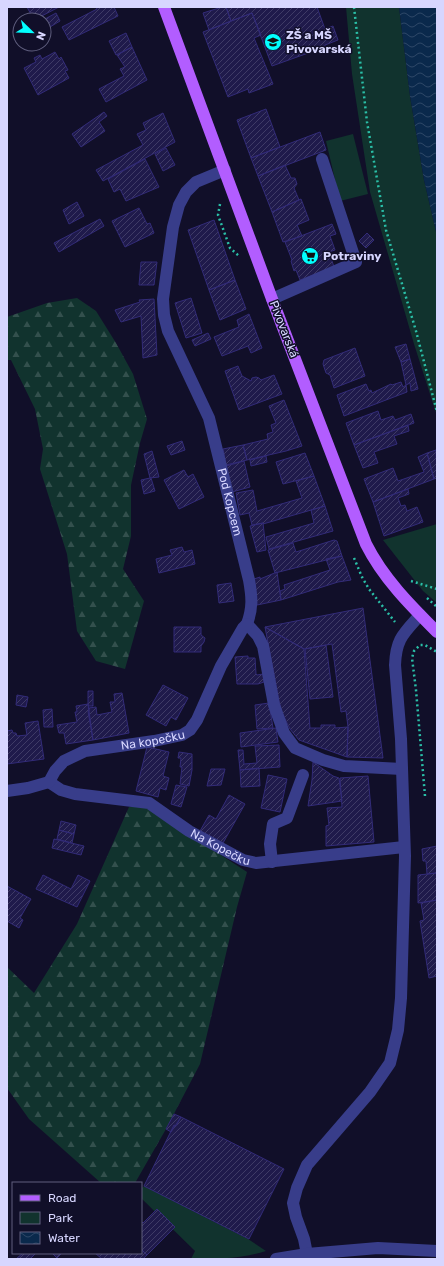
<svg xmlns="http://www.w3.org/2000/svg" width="444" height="1266" viewBox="0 0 444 1266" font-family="Rubik,sans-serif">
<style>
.green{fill:#11332e}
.forest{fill:url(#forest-firs)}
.water{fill:url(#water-waves)}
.building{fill:url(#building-hatch);stroke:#322b78}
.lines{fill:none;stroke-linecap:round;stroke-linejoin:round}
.path{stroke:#2abfa7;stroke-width:2.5;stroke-dasharray:2 3;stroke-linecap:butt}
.minor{stroke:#383d8a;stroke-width:12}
.major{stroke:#b25dff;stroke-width:12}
.labels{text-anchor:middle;stroke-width:3;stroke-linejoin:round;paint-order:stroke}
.poi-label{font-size:12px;font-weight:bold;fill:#d7d6ff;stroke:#110f29;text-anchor:start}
.street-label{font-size:12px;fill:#d7d6ff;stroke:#110f29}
</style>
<defs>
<pattern id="forest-firs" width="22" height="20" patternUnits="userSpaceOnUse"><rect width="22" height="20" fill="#11332e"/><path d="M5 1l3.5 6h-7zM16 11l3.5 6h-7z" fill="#33504d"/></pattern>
<pattern id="water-waves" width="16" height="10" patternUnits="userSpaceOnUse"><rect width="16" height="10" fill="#0a294c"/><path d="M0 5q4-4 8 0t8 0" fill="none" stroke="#2d4767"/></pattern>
<pattern id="building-hatch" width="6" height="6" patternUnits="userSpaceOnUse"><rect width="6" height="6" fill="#1f1a4b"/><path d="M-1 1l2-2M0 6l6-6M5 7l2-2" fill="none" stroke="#3f3b66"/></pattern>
</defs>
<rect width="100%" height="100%" fill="#110f29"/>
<path class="green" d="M346 7H399L410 96 424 180 437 236V416L414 344 370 192 352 74Z
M353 134 368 194 340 201 326 141Z
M437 524V603L423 591 383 540Z
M144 1186 248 1239 266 1251C242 1259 216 1259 191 1259L195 1251 141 1198V1189Z"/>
<path class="forest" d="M77 298 96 311 116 343 133 374 147 419 140 443 131 485V536L123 569 144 601 125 669 96 661 77 631 67 554 40 469 43 449 35 409 11 360H7V317L47 303Z
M129 807H147L247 872 237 907 200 1064 166 1129 135 1183H101L29 1119 7 1088V967L34 993 77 924Z"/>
<path class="water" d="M399 7H437V236L424 180 410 96Z"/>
<path class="building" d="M27 7H59L34 20Z
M96 7H114L118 16 69 40 62 27 97 9Z
M222 7H226L231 21 209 30 203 13Z
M226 7H317L325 29 333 26 338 40 325 45V47L272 66 252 13 231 21Z
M56 13 60 21 50 27 45 19Z
M252 13 261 35 254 38 273 84 249 93 248 89 228 97 203 32Z
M126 33 132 47 116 55 109 41Z
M132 47 147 80 106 102 99 89 124 76 120 69 125 67 117 55Z
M55 52 59 59 61 57 68 70 65 71 69 78 38 95 24 68 36 62 34 58 40 55 42 59Z
M266 109 280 147 251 158 237 120Z
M104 112 107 116 99 122 105 131 81 147 72 134Z
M163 113 175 142 103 181 96 170 143 145 137 134 146 130 143 123Z
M320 132 326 150 258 176 251 158Z
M166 148 175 165 163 171 155 154Z
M145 159 159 187 126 201 120 189 114 192 108 179Z
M285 165 291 178H295L297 184 294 188 299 200 272 212 258 176Z
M301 199 309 220 297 225 302 236 283 242 272 212Z
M77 202 84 216 69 224 63 210Z
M139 208 147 224 150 223 154 233 125 247 112 221Z
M100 219 104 226 59 252 54 243Z
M214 220 235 280 209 290 188 230Z
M332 224 336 234 330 236 335 250 329 252 334 267 300 280 296 270 294 271 291 261 292 260 285 242Z
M367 233 374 240 366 248 359 241Z
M141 262H157L154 285H139Z
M235 280 246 309 220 320 209 290Z
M191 298 202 333 186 338 175 303Z
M154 299 157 355 143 358 141 316 121 322 115 310 140 302 139 300Z
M249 314 262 348 251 353 248 346 222 356 214 337 239 327 237 320Z
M208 333 211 339 195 346 192 340Z
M406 344 410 359 401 362 395 347Z
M355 348 365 376 334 388 330 375 326 373 323 364 324 360Z
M410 359 418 389 411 391 410 383 406 385 401 362Z
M238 366 242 376 251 381 252 378 256 377 259 378 261 380 274 375 282 394 239 410 225 371Z
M401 382 403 387 406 385 407 392 344 416 337 395 366 384 369 391 371 390 372 393 391 384 392 385Z
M284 400 302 446 286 451 247 460 243 445 268 439 267 434 273 432 271 425 276 423 269 406Z
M378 411 381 420 393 416 395 420 411 414 414 423 354 445 346 423Z
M408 425 409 431 394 436 397 444 374 452 378 463 363 468 354 445Z
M182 441 185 450 171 455 167 446Z
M243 445 247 460 226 465 223 449Z
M436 450 437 478 434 479 427 453Z
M152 451 159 477 150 478 144 454Z
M305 453 314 476 283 484 276 462Z
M427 453 434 479 373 502 364 479 393 468 398 481 424 472 418 457Z
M266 456 267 462 251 466 250 460Z
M244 461 250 487 232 492 226 466Z
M184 470 188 477 193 474 204 497 179 509 164 480Z
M314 476 325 506 263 524V523L252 525 249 513 240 515 236 493 253 490 257 511 302 498 296 481Z
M150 478H151L155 491 144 494 141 480Z
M408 489 409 494 398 498 401 506 405 505 407 511 417 507 423 522 384 536 373 502Z
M325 506 333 531 269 549 266 537 314 523 311 510Z
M263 523 266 550 257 552 250 526Z
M334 540 337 541 342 556 275 573 268 550 293 543 296 552Z
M182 547 184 552 192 550 195 564 159 573 156 559 172 555 170 550Z
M342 556 351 580 338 582 281 600 280 591 285 589 284 585 330 570 326 559Z
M277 572 281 600 257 605 254 579 260 577V579Z
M231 583 234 601 219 603 217 585Z
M363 608 383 758 347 757 348 727 346 711 341 712 332 644 304 649 265 627Z
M174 627H201V635L205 638 204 642 201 646V652H174Z
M265 627 304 649 310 728H321V725H335V728L348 727 347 757 299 740 290 729 282 713 279 701Z
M326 645 333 697 310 699 305 649Z
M248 656V658H255L256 674 257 675 263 674 264 682 258 684H237L235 657Z
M163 685 188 698 176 720 171 717 166 726 146 715Z
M88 691H93V706H88Z
M122 693 129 733 93 740 88 711H89V708L96 707 97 715 112 712 110 702H115L114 694Z
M17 695 28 697 26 707 16 705Z
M269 703 273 728 257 729 255 705Z
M88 704 93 740 66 744 64 733H59L57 725 77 722 75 712H77L76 706Z
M52 709 53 727H44L43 710Z
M38 721 44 759 7 764V731L12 730 13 733H16L17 736 27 735 25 723Z
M276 728 278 742 241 747 240 733Z
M279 745 280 767 240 770 238 750H243L244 764 257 763 255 746Z
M147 747 169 752 163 776 169 778 166 790 160 788 158 797 136 791Z
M179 752 192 754V770L189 786 180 784 182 767H180L181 758H178Z
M313 762 333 776 339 778 342 801 308 806 312 780Z
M259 768 260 786 241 787 240 770Z
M211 769H225L221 785 207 786Z
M268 775 287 779 280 812 261 808Z
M368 776 374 842 326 846V826L329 825 327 808 342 807 340 778Z
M176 785 187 787 181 807 171 804Z
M229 795 245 804 223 843 200 831 209 815 216 819Z
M61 821 76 825 74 834 59 830Z
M59 830 74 834 72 843 57 839Z
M54 839 84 846 81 855 52 848Z
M437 846V873L427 874 426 861H423L422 849Z
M437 873V900L418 903V875Z
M43 875 71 889 78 875 90 881 77 907 36 889Z
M7 886 31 899 20 918 23 920 19 928 7 921Z
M437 900V976L429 978 420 921 424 920 421 903Z
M174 1114 181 1117 171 1132 166 1129Z
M181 1117 284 1169 249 1239 144 1186 174 1125 176 1126Z
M157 1209 175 1227 147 1255 141 1249V1221L143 1223Z
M141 1249 147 1255 143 1259H102L95 1253H124L125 1255 127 1253H141Z
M23 1253H34L35 1254 30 1259H16Z
M52 1253H62L57 1258Z"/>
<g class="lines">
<path class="path" d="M354 7 367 122 386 230 416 331 437 412
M220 204 218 215 230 248 239 256
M354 558 362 577 369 589 395 622
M411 581 437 589
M427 598 437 607
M425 796 416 690 412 658 414 651 420 645H425L437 652"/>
<g class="minor">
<path id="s1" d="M225 170 196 182 186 192 179 205 173 227 163 299 164 315 168 331 209 418 249 580C252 597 253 607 247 624"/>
<path d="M272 299 356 262 322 159"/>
<path d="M247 624 258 636 263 646 274 705 284 733 295 748 323 760 344 766 402 769"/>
<path id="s2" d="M49 782 61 790 75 794 149 803 189 831 243 860 256 863 404 847"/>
<path id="s3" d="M7 791 28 788 49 782 55 771 64 761 85 751 154 741 182 735 190 730 197 720 221 666 243 628 247 624"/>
<path d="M272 862 270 844 273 824 287 818 303 775"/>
<path d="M307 1254 304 1239 296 1217 293 1203 297 1188 307 1165 370 1092 390 1063 398 1030 401 998 405 856 401 739 395 665C396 639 403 634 420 615"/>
<path d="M276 1259 307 1254 378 1248 437 1251"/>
</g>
<path class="major" d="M164 7 272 299 366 544C383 578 410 605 437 632"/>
</g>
<defs>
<g id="school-disc" transform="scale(0.9)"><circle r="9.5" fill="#02ffff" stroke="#110f29"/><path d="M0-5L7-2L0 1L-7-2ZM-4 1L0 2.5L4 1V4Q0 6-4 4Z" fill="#111"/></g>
<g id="supermarket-disc" transform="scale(0.9)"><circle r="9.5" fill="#02ffff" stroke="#110f29"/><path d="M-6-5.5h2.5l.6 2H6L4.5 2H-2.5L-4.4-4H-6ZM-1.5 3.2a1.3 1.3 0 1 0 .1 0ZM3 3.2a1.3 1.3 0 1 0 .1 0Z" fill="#111"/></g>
</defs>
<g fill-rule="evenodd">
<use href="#school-disc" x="273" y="42"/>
<use href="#supermarket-disc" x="310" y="256"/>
</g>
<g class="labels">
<g class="poi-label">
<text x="286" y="39">ZŠ a MŠ<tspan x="286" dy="14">Pivovarská</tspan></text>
<text x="323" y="260">Potraviny</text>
</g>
<g class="street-label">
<text transform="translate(284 329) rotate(69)" y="4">Pivovarská</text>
<text dy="4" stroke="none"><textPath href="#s1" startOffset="371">Pod Kopcem</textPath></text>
<text dy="4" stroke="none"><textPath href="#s3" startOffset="161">Na kopečku</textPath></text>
<text dy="4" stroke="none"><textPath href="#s2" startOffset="188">Na Kopečku</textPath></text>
</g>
</g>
<rect width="444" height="1266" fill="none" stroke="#d7d6ff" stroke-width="16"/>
<rect x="12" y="1182" width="130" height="72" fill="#110f29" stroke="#605f7f"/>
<rect x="20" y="1195" width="20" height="6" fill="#b25dff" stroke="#605f7f"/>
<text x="48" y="1202" font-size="12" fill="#d7d6ff">Road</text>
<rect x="20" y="1212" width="20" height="12" fill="#11332e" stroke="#605f7f"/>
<text x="48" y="1222" font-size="12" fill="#d7d6ff">Park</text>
<rect x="20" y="1232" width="20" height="12" fill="url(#water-waves)" stroke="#605f7f"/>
<text x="48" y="1242" font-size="12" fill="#d7d6ff">Water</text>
<g transform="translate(32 32) rotate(113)"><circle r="19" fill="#110f29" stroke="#605f7f"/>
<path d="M0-3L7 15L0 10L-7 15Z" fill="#02ffff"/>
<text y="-6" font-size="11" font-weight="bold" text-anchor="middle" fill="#d7d6ff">N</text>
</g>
</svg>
